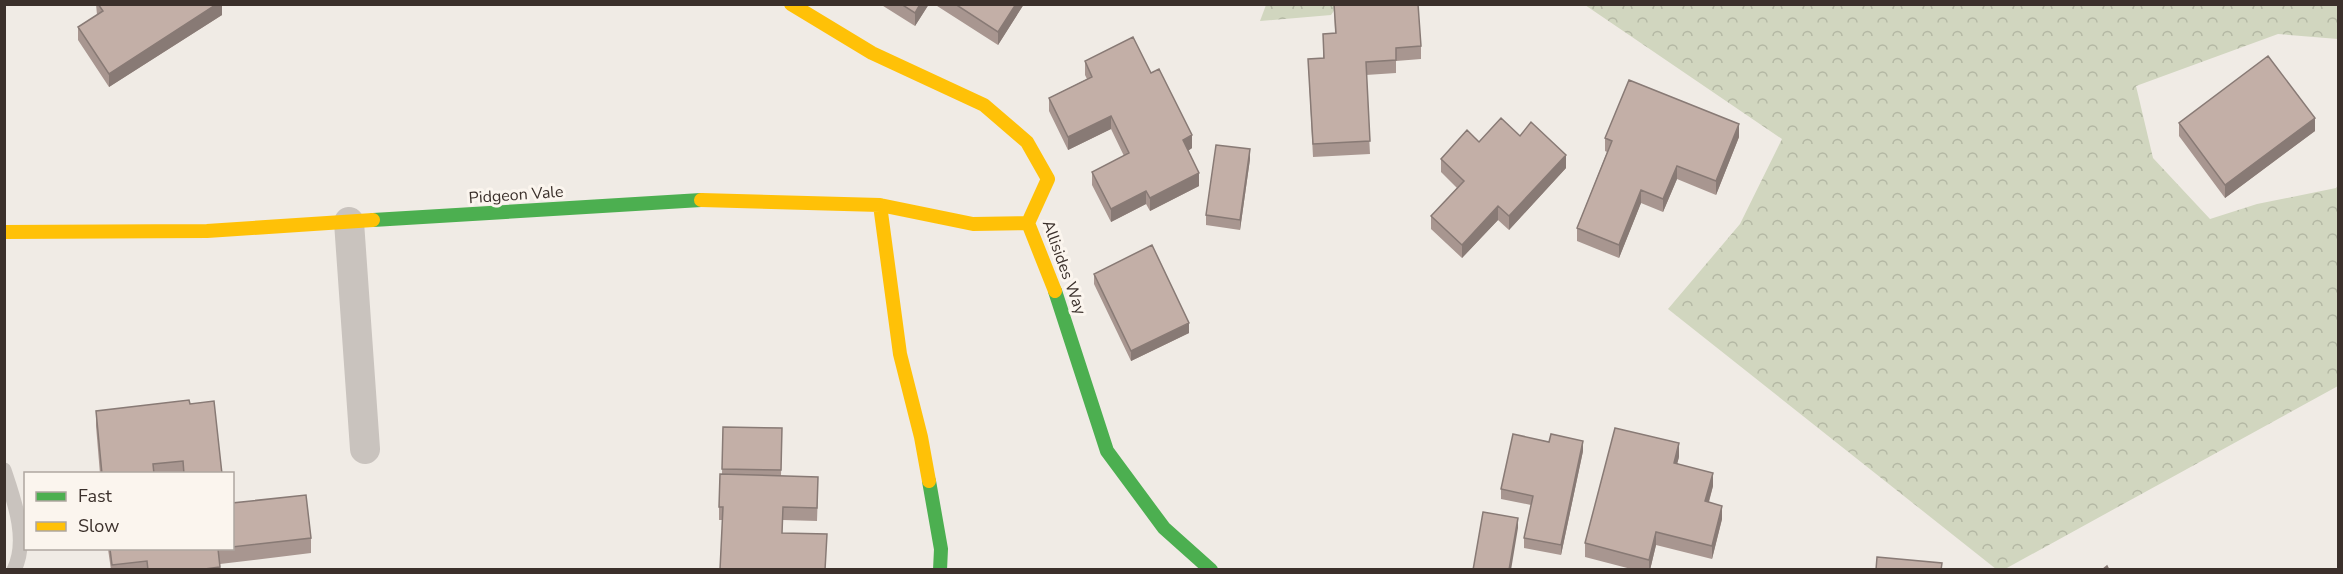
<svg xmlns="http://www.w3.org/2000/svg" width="2343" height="574" viewBox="0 0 2343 574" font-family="'Nunito Sans',sans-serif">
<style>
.forest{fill:url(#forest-crowns)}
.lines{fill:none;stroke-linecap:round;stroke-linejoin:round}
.lane{stroke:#c9c3be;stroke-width:15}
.street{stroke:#c9c3be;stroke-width:30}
.fast{stroke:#4caf50;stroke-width:14}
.slow{stroke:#ffc107;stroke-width:14}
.wall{fill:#a89690}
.shaded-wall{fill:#887a75}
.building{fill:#c3afa7;stroke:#887a75;stroke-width:1.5}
.labels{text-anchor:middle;stroke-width:6;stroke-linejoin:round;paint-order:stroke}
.street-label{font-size:16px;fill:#3b302b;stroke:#fbf5ee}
</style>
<defs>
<pattern id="forest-crowns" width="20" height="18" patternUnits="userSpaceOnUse" patternTransform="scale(1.5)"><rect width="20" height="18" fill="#d1d6bf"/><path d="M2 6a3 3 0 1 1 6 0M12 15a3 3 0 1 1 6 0" fill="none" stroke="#b4b8a4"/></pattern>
</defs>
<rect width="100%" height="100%" fill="#f0ebe5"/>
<path class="forest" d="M1266 5H1338L1331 15 1260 21Z
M1585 5H2338V39L2278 34 2136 86 2153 158 2210 219 2257 204 2336 188 2338 185V386L2005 569H1996L1668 309 1740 224 1782 139Z"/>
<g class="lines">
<path class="lane" d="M4 470C14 500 29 540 14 570"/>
<path class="street" d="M349 222 365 449"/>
<path class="fast" d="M373 220 701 200
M1055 291 1107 451 1164 528 1211 570
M929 481 941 549 940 570"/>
<path class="slow" d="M791 4 872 53 984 105 1027 142 1048 179 1028 223 1055 291
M701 200 880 205 973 224 1028 223
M880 205 900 354 921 437 929 481
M4 232 207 231 373 220"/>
</g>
<path class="wall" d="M96 4H222V15L109 87 78 40V27L97 15Z
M880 4H929L915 26Z
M934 4H1024L998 45Z
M1334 4 1421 46V59L1396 61V73L1366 75 1370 154 1313 157 1308 59 1323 58V34L1335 33Z
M1085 61 1151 73 1192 148 1188 151 1199 186 1150 211 1146 204 1111 222 1092 185V172L1124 156 1111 129 1068 150 1049 111V98L1087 79 1085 75Z
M2179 123 2315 131 2225 198 2179 136Z
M1520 136 1566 168 1509 230 1498 220 1462 258 1431 229V216L1457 188 1441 172V159L1479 142Z
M1739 137 1716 195 1677 179 1663 212 1641 203 1619 258 1577 241V228L1607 152 1605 151V138Z
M1250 159 1240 230 1206 225V215Z
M1094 274 1189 333 1131 361 1094 284Z
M190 404 222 474H100L96 426V411Z
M723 427 782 428 781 476 818 491 817 521 783 520 782 533 827 548 722 520H719V507L722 474Z
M1583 451 1561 555 1524 548V538L1531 505 1501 499V489Z
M1679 457 1677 463 1713 486 1709 502 1722 519 1712 559 1656 545 1650 570H1635L1585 557V543Z
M232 503 311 538V553L220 564V570H111L108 549H232Z"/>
<path class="shaded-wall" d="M216 4H222V15L109 87V74Z
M920 4H929L915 26V13Z
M1016 4H1024L998 45V32Z
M1111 116V129L1068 150V137Z
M2315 118V131L2225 198V185Z
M1739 124V137L1716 195V181Z
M1192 135V148L1183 154V140Z
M1250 149V159L1240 230V220Z
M1566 155V168L1509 230V216Z
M1677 166V179L1663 212V199Z
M1199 173V186L1150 211V198Z
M1641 190V203L1619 258V245Z
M1146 191V204L1111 222V209Z
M1498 206V220L1462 258V245Z
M1189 323V333L1131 361V351Z
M1583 441V451L1561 555V545Z
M1679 443V457L1674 476V463Z
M1713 473V486L1705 515V501Z
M1722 506V519L1712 559V546Z
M1518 518V528L1511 570H1509Z
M1656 532V545L1650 570H1649V560Z"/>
<path class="building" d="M98 4H217L109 74 78 27 103 11Z
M901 4H920L915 13Z
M955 4H1016L998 32Z
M1334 4H1418L1421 46 1396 48V60L1366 62 1370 141 1313 144 1308 59 1324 58 1323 34 1336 33Z
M1133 37 1151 73 1159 69 1192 135 1183 140 1199 173 1150 198 1146 191 1111 209 1092 172 1129 153 1111 116 1068 137 1049 98 1092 77 1085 61Z
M2268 56 2315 118 2225 185 2179 123Z
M1629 80 1739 124 1716 181 1677 166 1663 199 1641 190 1619 245 1577 228 1612 141 1605 138Z
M1501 118 1520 136 1531 122 1566 155 1509 216 1498 206 1462 245 1431 216 1464 181 1441 159 1467 130 1479 142Z
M1216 145 1250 149 1240 220 1206 215Z
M1152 245 1189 323 1131 351 1094 274Z
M189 400 190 404 214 401 222 474H184L183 461 153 464 154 474H102L96 411Z
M723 427 782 428 781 470 722 469Z
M1615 428 1679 443 1674 463 1713 473 1705 501 1722 506 1712 546 1656 532 1649 560 1585 543Z
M1513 434 1549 442 1551 434 1583 441 1561 545 1524 538 1533 496 1501 489Z
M720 474 818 477 817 508 783 507 782 533 827 534 825 570H720L723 507H719Z
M306 495 311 538 232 547V503Z
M1483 512 1518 518 1509 570H1473Z
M110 549H222H218L220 567 197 570H148L147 561 112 565Z
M1877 557 1942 563 1941 570H1876Z
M2107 566 2109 570H2102Z"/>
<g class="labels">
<g class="street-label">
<text transform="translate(516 194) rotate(-4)" y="6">Pidgeon Vale</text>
<text transform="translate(1065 267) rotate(70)" y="6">Allisides Way</text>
</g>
</g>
<rect width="2343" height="574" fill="none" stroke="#3b302b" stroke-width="12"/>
<rect x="24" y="472" width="210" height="78" fill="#fbf5ee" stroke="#aea6a0" stroke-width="1.5"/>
<rect x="36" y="492" width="30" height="9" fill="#4caf50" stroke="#aea6a0" stroke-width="1.5"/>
<text x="78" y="502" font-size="18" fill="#3b302b">Fast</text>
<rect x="36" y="522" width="30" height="9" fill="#ffc107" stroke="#aea6a0" stroke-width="1.5"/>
<text x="78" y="532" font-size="18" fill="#3b302b">Slow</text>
</svg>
